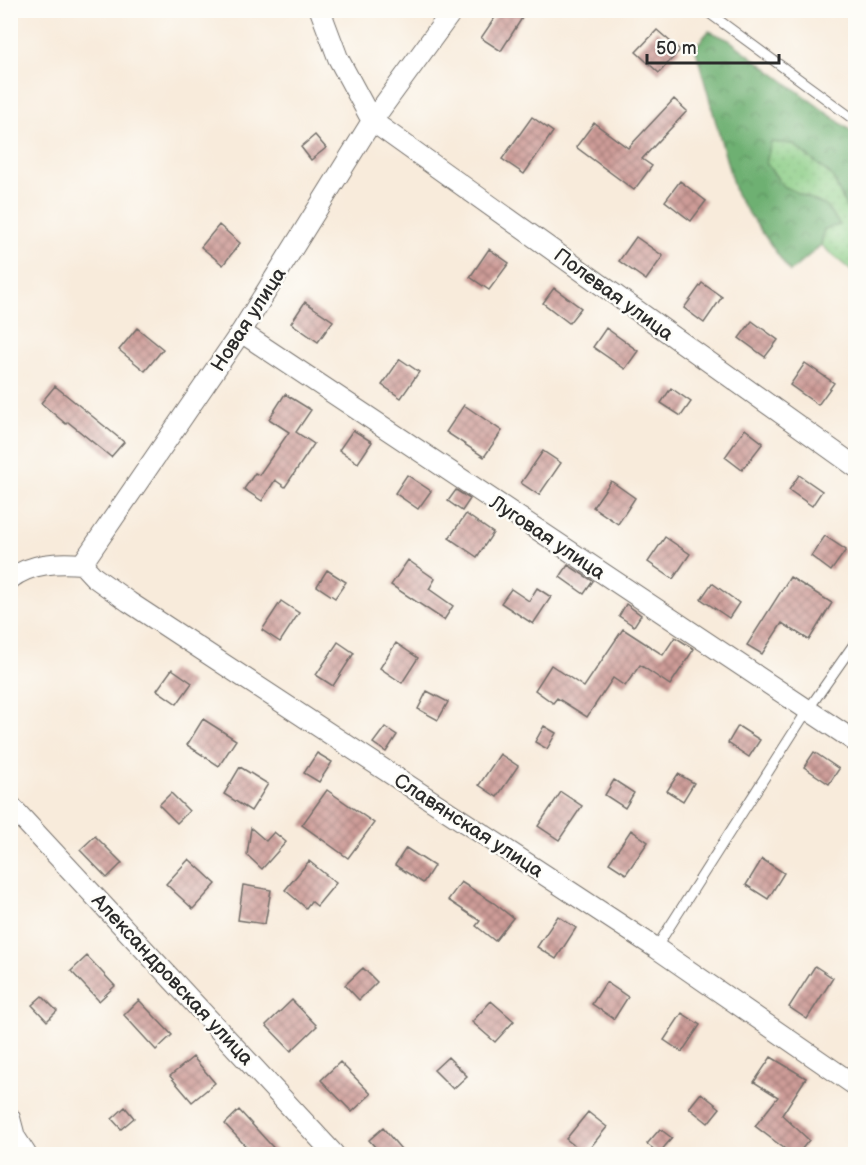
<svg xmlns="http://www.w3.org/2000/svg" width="866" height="1165" viewBox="0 0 866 1165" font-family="'Balsamiq Sans',sans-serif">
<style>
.grass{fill:url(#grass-dots);stroke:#5a7c58;stroke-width:1.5}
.forest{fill:url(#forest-crowns);stroke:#4c6e4e;stroke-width:1.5}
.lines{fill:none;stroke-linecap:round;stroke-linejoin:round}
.stream{stroke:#61aad9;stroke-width:5}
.building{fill:url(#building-cross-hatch)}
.service-casing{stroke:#736e69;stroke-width:11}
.minor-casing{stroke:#736e69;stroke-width:22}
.service{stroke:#fff;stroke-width:9}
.minor{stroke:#fff;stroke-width:20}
.labels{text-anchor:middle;stroke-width:5;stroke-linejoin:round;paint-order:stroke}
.street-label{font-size:20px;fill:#2b2b2b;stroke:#fdfcf7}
</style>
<defs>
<pattern id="grass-dots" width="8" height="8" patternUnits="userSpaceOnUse" patternTransform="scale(1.5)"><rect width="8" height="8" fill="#89cc84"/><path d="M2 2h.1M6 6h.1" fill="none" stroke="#76af72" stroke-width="1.8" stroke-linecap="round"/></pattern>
<pattern id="forest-crowns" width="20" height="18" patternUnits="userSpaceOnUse" patternTransform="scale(1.5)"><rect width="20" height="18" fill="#6eb072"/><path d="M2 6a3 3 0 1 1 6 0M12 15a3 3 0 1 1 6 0" fill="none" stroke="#5b8f5e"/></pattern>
<pattern id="building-cross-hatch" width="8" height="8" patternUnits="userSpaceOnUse" patternTransform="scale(1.5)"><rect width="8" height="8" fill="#ce9c98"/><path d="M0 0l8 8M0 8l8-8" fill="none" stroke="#a77f7c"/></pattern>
</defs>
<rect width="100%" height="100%" fill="#fdfcf7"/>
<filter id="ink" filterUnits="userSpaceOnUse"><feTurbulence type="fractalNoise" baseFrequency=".0167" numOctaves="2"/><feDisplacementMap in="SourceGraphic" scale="12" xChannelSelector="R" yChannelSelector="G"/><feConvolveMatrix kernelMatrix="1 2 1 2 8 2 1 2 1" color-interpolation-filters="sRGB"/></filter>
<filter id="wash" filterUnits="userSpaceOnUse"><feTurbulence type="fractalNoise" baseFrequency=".008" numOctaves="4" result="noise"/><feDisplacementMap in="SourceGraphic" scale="24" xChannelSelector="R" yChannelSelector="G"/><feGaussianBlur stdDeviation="1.35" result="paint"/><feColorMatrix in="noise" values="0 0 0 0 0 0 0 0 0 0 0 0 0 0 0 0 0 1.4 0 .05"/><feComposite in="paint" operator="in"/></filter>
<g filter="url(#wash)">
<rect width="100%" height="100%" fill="#f8ebdb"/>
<path class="grass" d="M771 142 793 144 832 176 849 212 852 175 856 180 855 274 821 245 824 229 840 225 826 206 783 186 766 163Z"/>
<path class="forest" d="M709 31 729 40 855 134V180L852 176 849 213 832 176 793 144 771 142 766 163 783 186 826 206 840 225 824 229 821 245 790 272 736 195 695 47Z"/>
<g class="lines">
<path class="stream" d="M10 263V309"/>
</g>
<g id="blocks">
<path class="building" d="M500 10H517L524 15 501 51 481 38Z
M657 30 680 50 659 73 636 52Z
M674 99 687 111 642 159 652 166 634 190 576 147 594 123 628 148Z
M532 117 553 132 524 174 502 159Z
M315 135 326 148 311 160 301 147Z
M680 181 706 201 691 221 665 201Z
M219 225 240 243 223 265 201 247Z
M636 237 663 256 646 280 619 261Z
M489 249 509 263 489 290 470 277Z
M702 283 722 297 704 323 684 308Z
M554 288 581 308 569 323 543 303Z
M305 302 333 321 318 342 291 323Z
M752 321 778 340 765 357 739 338Z
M137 328 163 349 145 371 119 350Z
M606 328 638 351 625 369 593 347Z
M400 359 419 372 401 398 382 385Z
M805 363 834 383 818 405 790 385Z
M55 386 124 442 111 457 68 422 66 424 41 403Z
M671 388 691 402 681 416 661 403Z
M285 394 311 410 296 432 314 444 285 487 275 480 262 501 244 489 255 473 259 475 289 432 269 419Z
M464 405 502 431 484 457 446 432Z
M745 429 763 443 742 470 725 457Z
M353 430 372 442 358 463 339 450Z
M543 451 561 463 539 495 521 483Z
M407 475 431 491 418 509 395 493Z
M799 475 822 491 812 506 789 490Z
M611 481 635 498 618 524 593 507Z
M456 490 470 499 462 511 448 501Z
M466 514 493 533 477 557 449 538Z
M825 536 846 550 831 571 811 556Z
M665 537 690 554 673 579 648 562Z
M408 560 435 579 429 589 453 606 444 620 391 585Z
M568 565 593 581 584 594 560 577Z
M327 570 346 582 335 598 317 586Z
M790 577 832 603 809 640 782 623 762 654 747 645Z
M712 583 739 603 729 618 701 599Z
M537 588 551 597 533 624 501 603 511 589 529 601Z
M281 601 299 613 280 642 262 630Z
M626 604 641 615 634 626 619 616Z
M623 629 663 655 675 637 694 649 670 685 640 665 625 686 613 678 587 717 557 698 553 703 535 690 551 665 584 687Z
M338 642 354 653 333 686 316 675Z
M396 643 418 658 402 683 380 668Z
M172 669 192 683 177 704 157 690Z
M427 691 448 702 438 720 418 709Z
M203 719 236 740 219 766 187 745Z
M544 726 556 733 547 749 535 742Z
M738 726 760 740 749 757 728 743Z
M385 727 397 735 386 752 373 743Z
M814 752 839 769 829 784 804 767Z
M317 753 332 762 319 782 304 773Z
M500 754 518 766 497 797 479 785Z
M240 767 268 784 251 811 224 794Z
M678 774 694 783 683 801 667 791Z
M614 780 634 793 625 808 605 795Z
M327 790 374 823 348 858 302 825Z
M561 792 582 806 559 840 538 826Z
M171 793 189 811 177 823 159 805Z
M251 828 266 841 274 832 286 842 262 869 247 855Z
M631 830 648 842 626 874 609 863Z
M95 836 122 863 107 878 80 850Z
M406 848 434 866 423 883 395 865Z
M189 859 216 884 193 909 166 884Z
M762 859 784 873 768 899 746 885Z
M309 861 336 883 317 906 311 901 306 908 285 890Z
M461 882 494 903 513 918 495 941 476 926 480 921 448 900Z
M243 885 271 890 265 924 238 920Z
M558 916 576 928 556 959 537 947Z
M87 956 115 986 99 1001 71 971Z
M815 966 833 978 807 1019 789 1007Z
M363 968 377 982 359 1000 345 985Z
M606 982 628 997 614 1019 592 1004Z
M42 996 57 1011 47 1021 32 1005Z
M139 1000 172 1035 156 1050 124 1015Z
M292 1000 317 1026 291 1051 266 1025Z
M491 1001 514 1021 495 1042 472 1022Z
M682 1013 700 1025 682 1052 664 1040Z
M193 1057 215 1083 192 1102 170 1076Z
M448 1057 467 1076 453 1089 434 1070Z
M771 1057 806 1078 782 1115 809 1140 797 1155H793L755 1126 778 1097 754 1082Z
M340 1062 371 1094 352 1112 321 1080Z
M701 1093 720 1108 708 1123 689 1108Z
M125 1107 134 1118 121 1129 112 1119Z
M239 1110 280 1155H254L225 1124Z
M588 1112 607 1127 585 1154 566 1139Z
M383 1128 406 1155H382L369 1140Z
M660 1129 672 1138 659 1153 647 1144Z"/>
</g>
</g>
<g filter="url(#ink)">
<use href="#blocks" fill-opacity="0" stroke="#736e69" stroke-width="1.5"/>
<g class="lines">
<g class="service-casing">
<path id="service" d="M705 10 856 121
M656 948 807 711 856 641"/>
</g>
<g class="minor-casing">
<path id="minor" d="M320 10 338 58 372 121 856 467
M241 332 856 742
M82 564 94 577 129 602 656 948 856 1086
M10 579C31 563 57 562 82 564L241 332 372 121 453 10
M10 805 334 1154
M10 1118 15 1137 26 1154"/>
</g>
<use href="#service" class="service"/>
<use href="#minor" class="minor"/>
</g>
</g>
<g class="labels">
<g class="street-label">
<text transform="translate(614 294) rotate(36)" y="7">Полевая улица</text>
<text transform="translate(248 319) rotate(-57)" y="7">Новая улица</text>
<text transform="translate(548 537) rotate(34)" y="7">Луговая улица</text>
<text transform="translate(469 825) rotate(33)" y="7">Славянская улица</text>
<text transform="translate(173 979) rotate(47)" y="7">Александровская улица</text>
</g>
</g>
<rect width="866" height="1165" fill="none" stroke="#fdfcf7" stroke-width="36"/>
<path d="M647 54v9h132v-9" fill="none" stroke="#2b2b2b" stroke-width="3"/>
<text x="656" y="54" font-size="18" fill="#2b2b2b" stroke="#fdfcf7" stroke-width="4.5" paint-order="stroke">50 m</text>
</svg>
